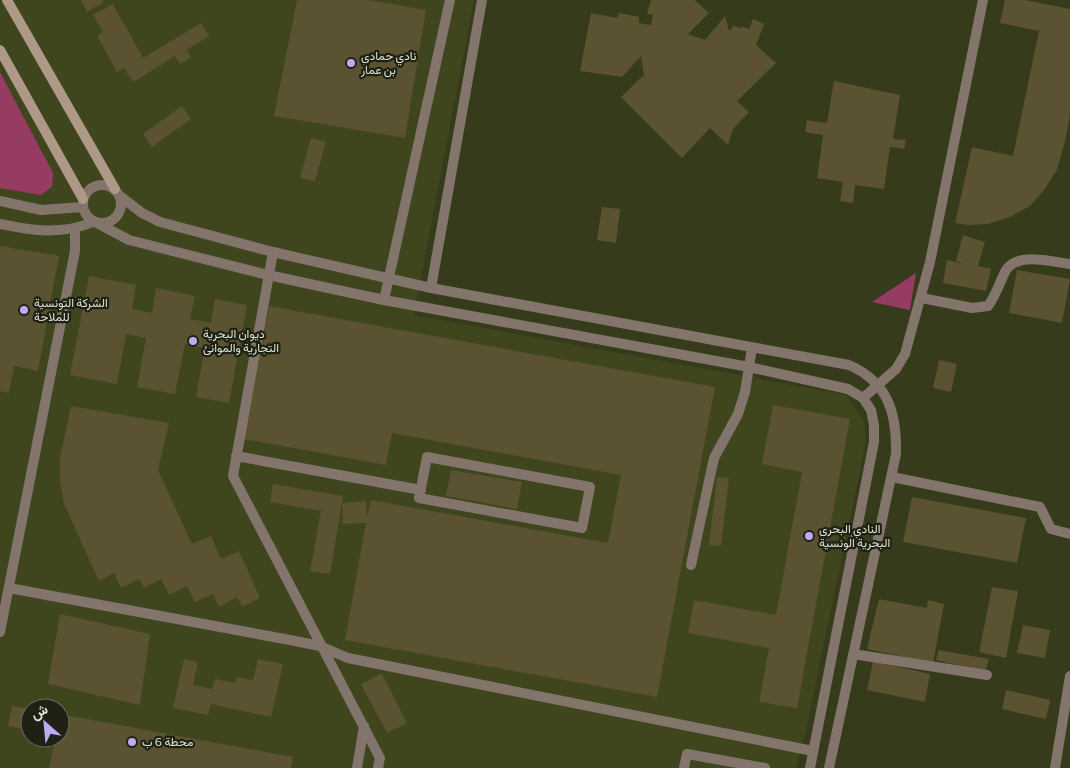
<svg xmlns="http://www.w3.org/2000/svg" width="1070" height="768" viewBox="0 0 1070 768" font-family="Commissioner,Vazirmatn,sans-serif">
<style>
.built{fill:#3f451d;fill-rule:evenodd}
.green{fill:#963b62}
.building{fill:#5a5230}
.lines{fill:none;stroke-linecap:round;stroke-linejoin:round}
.lane{stroke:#84756c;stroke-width:10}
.street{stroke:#84756c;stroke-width:10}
.secondary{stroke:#ae9888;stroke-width:10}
.poi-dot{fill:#bea9f5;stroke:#1e2113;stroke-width:2}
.labels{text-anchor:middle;stroke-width:4.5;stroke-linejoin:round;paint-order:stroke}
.poi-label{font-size:12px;fill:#dee2d0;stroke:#1e2113;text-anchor:start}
</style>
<rect width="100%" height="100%" fill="#363b1b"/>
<path class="built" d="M0 0H474L414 315 846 395 864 421 866 442 805 735 796 768H0ZM30 708H60V738H30Z"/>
<path class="green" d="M0 72 53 173 52 187 41 195 0 188Z
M916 273 910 310 872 302Z"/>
<path class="building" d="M81 0H102L103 3 87 12Z
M297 0H369L426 10 405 138 274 116Z
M651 0H695L709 13 688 34 705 40 725 16 729 31 734 25 741 29 740 26 749 29 753 19 764 24 756 45 776 63 737 101 749 112 733 129 728 145 710 128 682 158 621 97 644 75 641 56 622 77 580 71 591 13 617 18 619 13 639 17V23L651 25 653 15 647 14Z
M1005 0H1025L1070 9V115L1065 141 1057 170 1044 190 1030 206 1010 217 988 224 968 225 955 223 972 147 1013 156 1039 31 1000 23Z
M113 4 143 58 201 23 209 36 187 50 191 57 180 64 175 56 133 82 124 68 117 72 97 36 103 32 93 15Z
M834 81 900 95 893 139 906 140 904 149 890 147 884 189 855 185 853 203 840 201 843 182 817 178 823 135 805 132 807 120 827 123Z
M182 106 191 119 152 147 143 134Z
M311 138 326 142 315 181 300 178Z
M602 207 620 209 616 243 597 240Z
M963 235 985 242 978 266 991 269 986 291 943 283 947 260 966 264 956 261Z
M0 246 59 256 38 371 14 366 9 393 0 391Z
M1017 270 1070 279 1062 323 1009 313Z
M89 276 136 285 132 309 152 313 156 288 195 296 190 319 205 322 211 323 215 299 247 305 229 403 196 397 205 348 185 344 175 394 137 387 146 338 126 334 117 384 70 375Z
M269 306 715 387 657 697 345 640 366 523 343 524 342 503 366 501 367 518 371 500 608 543 621 475 392 433 386 465 244 439Z
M939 360 957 364 951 392 933 388Z
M773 405 850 419 797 708 759 702 769 648 688 633 694 600 776 615 802 472 762 464Z
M71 406 169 423 158 470 192 544 211 536 221 559 239 551 260 598 242 607 237 597 219 607 213 594 195 602 187 586 169 595 161 579 144 588 139 579 121 588 114 573 99 581 64 504 60 481V458Z
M451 470 522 482 517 509 446 496Z
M717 477 729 478 721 546 709 545Z
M273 484 343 496 330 574 310 571 321 511 270 502Z
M912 497 1026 518 1017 563 903 542Z
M992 587 1018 591 1006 658 979 652Z
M879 599 927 608 928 600 944 604 933 663 867 649Z
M60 614 150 634 140 705 48 684Z
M1023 625 1050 630 1045 658 1017 653Z
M939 650 989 659 985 672 936 660Z
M184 659 198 662 193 685 212 689 215 679 235 683 237 677 253 680 258 659 283 664 271 717 211 704 208 715 173 708Z
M873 661 930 674 925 702 867 690Z
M382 673 407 723 387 733 361 684Z
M1006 690 1050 700 1046 719 1002 709Z
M12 706 30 709V730L8 726Z
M60 714 293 757 291 768H49L55 738H60Z"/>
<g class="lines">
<path class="lane" d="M273 252 233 476 380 758 378 768
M922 298 972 308 988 306C996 295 999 284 1005 272 1015 251 1052 262 1070 264
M384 300 450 0
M236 456 421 490
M427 457 590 487 582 528 419 498Z
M892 477 1040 507 1051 529 1070 534
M691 565 714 458 738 414 745 392 749 367
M9 588 290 640 320 646 348 658 813 751
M0 632 75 251V230
M357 768 364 726
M684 768 687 754 765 768
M1055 768 1070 676"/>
<path class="street" d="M83 204a19 19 0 1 1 38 0a19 19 0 1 1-38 0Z
M120 196 142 213 160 222 273 252 431 288 849 365C888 382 897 413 896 454L829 768
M0 201 41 210 82 207
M97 223 129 240 268 275 384 300 749 367 848 389 863 398 871 410 874 425V442L810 768
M0 224C33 231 62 235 93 222
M431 288 482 0
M749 367 752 348
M863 398 896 369 905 354 930 262 983 0
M853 654 987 675"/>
<path class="secondary" d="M7 0 115 189
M0 50 83 199"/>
</g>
<g class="poi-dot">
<circle cx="351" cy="63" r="5"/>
<circle cx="24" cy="310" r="5"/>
<circle cx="193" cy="341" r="5"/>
<circle cx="809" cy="536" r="5"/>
<circle cx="132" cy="742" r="5"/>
</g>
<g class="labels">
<g class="poi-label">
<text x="361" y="60">نادي حمادي<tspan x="361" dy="14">بن عمار</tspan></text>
<text x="34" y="307">الشركة التونسية<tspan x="34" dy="14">للملاحة</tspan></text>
<text x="203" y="338">ديوان البحرية<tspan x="203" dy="14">التجارية والموانئ</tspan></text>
<text x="819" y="533">النادي البحري<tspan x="819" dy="14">البحرية الونسية</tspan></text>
<text x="142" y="746">محطة 6 ب</text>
</g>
</g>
<g transform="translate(45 723) rotate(333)"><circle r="24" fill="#1e2113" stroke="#6b6e5f"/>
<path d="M0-4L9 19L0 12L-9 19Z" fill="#bea9f5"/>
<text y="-8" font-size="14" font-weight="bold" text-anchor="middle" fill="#dee2d0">ش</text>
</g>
</svg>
